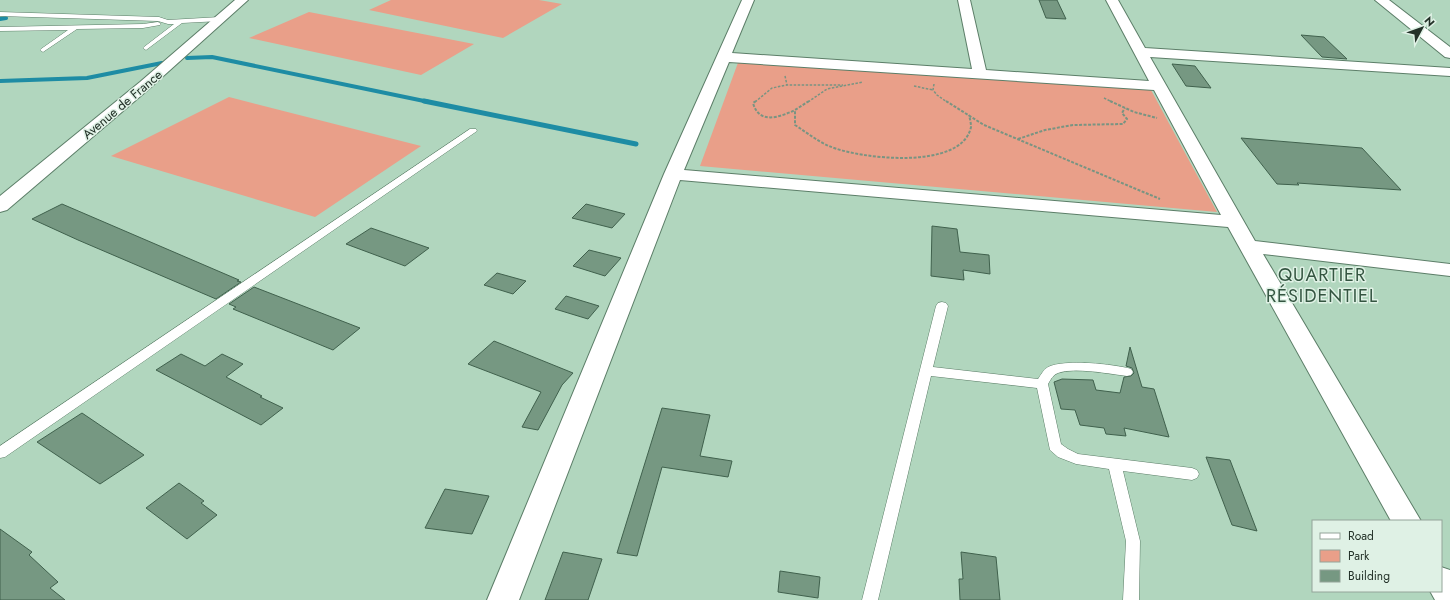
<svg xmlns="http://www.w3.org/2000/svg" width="1450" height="600" viewBox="0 0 1450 600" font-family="Jost,sans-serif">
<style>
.green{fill:#e99f89}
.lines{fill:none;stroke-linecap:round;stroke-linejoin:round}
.stream-far1{stroke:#1e8ca4;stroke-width:4}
.stream{stroke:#1e8ca4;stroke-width:5}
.building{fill:#769882;stroke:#40614d}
.lane-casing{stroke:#5c7e68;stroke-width:1}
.street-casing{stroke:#5c7e68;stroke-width:2}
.secondary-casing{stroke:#5c7e68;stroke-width:2}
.path-far1{stroke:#799482;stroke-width:1.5;stroke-dasharray:2.5 1.5;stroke-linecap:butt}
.path{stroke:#799482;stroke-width:2;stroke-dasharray:3 1.5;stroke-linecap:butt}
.lane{fill:#fff;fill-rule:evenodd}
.street{fill:#fff;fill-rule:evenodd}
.secondary{fill:#fff;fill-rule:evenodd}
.labels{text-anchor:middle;stroke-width:3;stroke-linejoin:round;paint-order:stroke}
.far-street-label{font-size:13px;fill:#233128;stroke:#dff1e5}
.quarter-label{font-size:18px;letter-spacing:1px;fill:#345541;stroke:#dff1e5}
</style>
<rect width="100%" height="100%" fill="#b1d6be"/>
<path class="green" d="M391 0H539L562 4 503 38 369 10Z
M309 12 474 44 421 75 249 38Z
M739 60 1151 90 1217 212 700 166Z
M229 97 421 146 315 217 111 156Z"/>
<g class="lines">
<path class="stream-far1" d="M0 19 6 18
M187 58 212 57 429 102
M0 81 87 78 162 63"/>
<path class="stream" d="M424 101 636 144"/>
</g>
<path class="building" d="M1039 0H1057L1066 19 1046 18Z
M1301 35 1324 37 1347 59 1322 57Z
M1172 64 1195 66 1211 88 1186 86Z
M1241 138 1362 148 1401 190 1297 183 1299 185 1277 184Z
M62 204 239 280 237 281 241 282 216 299 78 240 32 219Z
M586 204 625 214 612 228 572 218Z
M932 226 957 229 960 252 989 255 990 274 963 270 964 280 931 276Z
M371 228 429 248 405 266 346 244Z
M589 250 621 258 605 276 573 266Z
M497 273 526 281 513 294 484 285Z
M254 287 360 328 333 350 233 309 236 307 229 304Z
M566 296 599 306 588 319 555 309Z
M494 341 573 373 562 385 538 430 522 427 541 392 468 364Z
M1130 347 1142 387 1154 389 1169 437 1124 428 1126 436 1106 434 1104 428 1080 425 1075 410 1061 409 1054 382 1062 379 1093 380 1096 390 1120 393 1124 377 1131 376 1134 373 1132 368 1126 366Z
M181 354 205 366 222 354 243 364 226 377 262 396 260 397 283 408 261 425 156 370Z
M662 408 710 415 700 456 732 461 728 477 662 467 637 556 617 553Z
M82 413 144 455 100 484 37 442Z
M1206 457 1230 460 1257 531 1232 525Z
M179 483 204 501 201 503 217 515 187 539 146 508Z
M445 489 489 496 472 534 425 528Z
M0 529 32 552 29 555 58 582 50 588 65 600H0Z
M563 552 602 559 588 600H545Z
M961 552 996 557 1000 600H960L959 579H963Z
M780 571 820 577 818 598 778 592Z"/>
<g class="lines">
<g class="lane-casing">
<path id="lane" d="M0 12 159 17 168 20 220 17 223 19 220 21 182 23 146 50 143 48 144 47 174 24H168L158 21 0 16Z
M158 22 161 24 160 25 143 28 77 29 43 52 40 50 41 49 68 30 0 31V27L143 24Z
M470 129H476L477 131 5 457 0 458V446Z
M942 302 946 303 948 306 933 367 1038 379C1041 375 1043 370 1048 367 1064 359 1114 364 1131 369L1133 372 1131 375 1127 376C1109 374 1075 367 1058 373 1053 375 1051 379 1048 384L1061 444 1068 449 1078 454 1192 468 1197 470 1199 474 1197 478 1192 480 1123 471 1140 541 1139 600H1123L1126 541 1109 469 1076 464 1058 457 1050 450 1037 388 931 376 878 600H862L936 306 938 303Z"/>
</g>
<g class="street-casing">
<path id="street" d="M742 0H754L732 53 972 69 958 0H970L986 70 1149 81 1106 0H1118L1145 48 1450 68V76L1150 57 1255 241 1450 264V276L1263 254 1421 521H1391L1228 227 680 180 519 600H487L664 174ZM729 62 1154 90 1221 215 684 170Z
M1375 0H1389L1450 47V58L1445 57Z
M1441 567 1450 570V600H1435L1430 591H1441Z"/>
</g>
<g class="secondary-casing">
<path id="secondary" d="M235 0H248L150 88 7 210 0 212V196L140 82Z"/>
</g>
<path class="path-far1" d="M785 76 787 85
M934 84 933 90 937 95 947 102
M914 86 933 90
M1104 98 1112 102
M755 102 772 88 787 85H843
M808 102 827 89 863 82"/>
<path class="path" d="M756 101 753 103C759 125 780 117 795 110
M809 101 795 110V125C806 132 817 141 829 146 859 159 962 171 971 127 971 123 970 119 969 115
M946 101 984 125 1160 199
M1110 101 1134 112 1157 118
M1018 139 1045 130 1073 125 1123 124 1127 119 1122 113 1125 108"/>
<use href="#lane" class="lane"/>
<use href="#street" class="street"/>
<use href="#secondary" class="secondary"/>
</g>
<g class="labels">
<g class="far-street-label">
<text transform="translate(122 104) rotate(-40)" y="5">Avenue de France</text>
</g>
<g class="quarter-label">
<text x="1322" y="281">QUARTIER<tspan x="1322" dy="21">RÉSIDENTIEL</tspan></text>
</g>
</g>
<rect x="1312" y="520" width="130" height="72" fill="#dff1e5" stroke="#94a499"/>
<rect x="1320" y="533" width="20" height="6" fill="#ffffff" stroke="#94a499"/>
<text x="1348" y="540" font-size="12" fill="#233128">Road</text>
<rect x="1320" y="550" width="20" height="12" fill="#e99f89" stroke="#94a499"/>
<text x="1348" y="560" font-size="12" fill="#233128">Park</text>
<rect x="1320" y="570" width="20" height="12" fill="#769882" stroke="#94a499"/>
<text x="1348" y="580" font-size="12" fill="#233128">Building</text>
<g transform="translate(1422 28) rotate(49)" stroke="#dff1e5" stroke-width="3" paint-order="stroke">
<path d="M0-3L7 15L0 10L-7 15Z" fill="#233128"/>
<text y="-6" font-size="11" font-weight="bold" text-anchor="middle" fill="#233128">N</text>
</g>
</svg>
